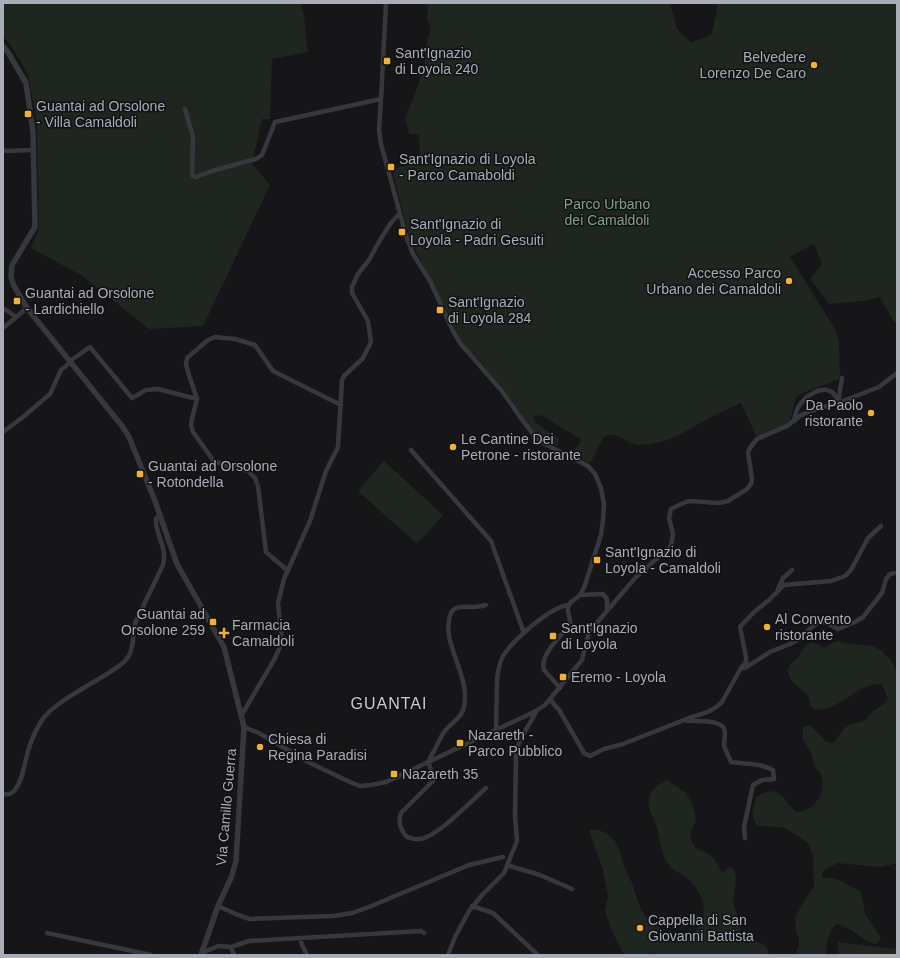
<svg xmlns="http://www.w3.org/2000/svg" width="900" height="958" viewBox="0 0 900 958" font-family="Arial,sans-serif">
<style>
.green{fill:#1e261f}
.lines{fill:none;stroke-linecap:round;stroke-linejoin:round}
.minor{stroke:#37383d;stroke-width:4.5}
.tertiary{stroke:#37383d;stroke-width:5.5}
.poi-dot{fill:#f2b134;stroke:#111113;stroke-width:1.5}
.labels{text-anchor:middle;stroke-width:3;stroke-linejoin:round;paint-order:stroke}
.poi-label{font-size:14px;fill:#a8adb8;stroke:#111113;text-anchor:start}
.park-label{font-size:14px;fill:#7fa381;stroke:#111113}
.street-label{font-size:14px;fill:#a8adb8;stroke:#111113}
.quarter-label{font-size:16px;letter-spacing:1px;fill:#c9ccd4;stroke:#111113}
</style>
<rect width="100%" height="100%" fill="#161618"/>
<path class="green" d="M3 3H301L304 16 308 52 272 59 270 119H262L252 164 270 185 203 326 149 329 81 275 31 248 39 229 37 124 28 74 10 44 3 36Z
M423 3H670L677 29 691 43 711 35 717 12V3H897V323L894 322 880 297 863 301 829 304 810 279 822 264 814 244 790 257 835 329 839 343 840 379 800 394 795 399 790 421 785 425 757 437 741 403C732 407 722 411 713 416 688 429 670 444 639 445 628 445 619 433 608 435L603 438 590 463 572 454 582 440 541 415 533 417 536 423 559 439 558 446 548 443 533 432 503 388 464 344 457 333 409 237 392 169 420 162 419 134H409L405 117 412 102 425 65V50L431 28 427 20 428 5Z
M384 461 443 515 417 544 358 491Z
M837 641 851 644 873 646 880 650 891 660 897 673V863L881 867 837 863 823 871 822 877 837 879 861 892 865 914 881 938 876 944C861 941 852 927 837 924 828 931 826 944 826 955H795L799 945V938L796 932 795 918 803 903 814 886 813 856 808 843 785 828 778 827 757 826C750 814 753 810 756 797 781 782 782 799 796 812 819 811 833 781 814 766L811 752 803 740V727L810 725 826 742 833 743 844 729 849 725 864 721 873 711 885 703 888 698 882 685C864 682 852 697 837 704 830 708 823 709 816 710L810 706C810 701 810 698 806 694 800 687 784 679 789 666 791 663 795 660 798 657 804 650 802 646 813 642L825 648 830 644Z
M667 780 685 792 693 805 696 820 690 834 692 842 696 848 709 854 714 859 722 872 731 866 735 873 736 880 733 902 737 915 742 937 748 941H755L765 945 770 955H659L650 953 647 955H624L612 931 605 911 608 897 603 870 589 830C600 829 607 832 615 841 620 848 621 858 624 866 626 872 630 877 632 883 636 894 640 913 649 921 652 923 655 923 657 925 665 933 665 939 678 939 683 939 688 939 692 935 712 915 704 894 686 877 680 872 675 873 669 865 661 854 660 841 657 828 654 817 644 805 651 793 654 788 662 783 667 780Z
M838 942 897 949V955H839Z"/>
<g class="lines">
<path class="minor" d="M386 3 381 99 379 130 381 144 406 236 413 254 430 281 453 331 460 343 502 391 523 421 536 438 543 443 588 466 595 474 601 488 604 504 603 520 601 535 584 588C582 591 581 594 579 596 575 600 568 602 568 608 567 614 571 618 570 624 562 635 539 655 544 670L560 688
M185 109 193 137 192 174 193 176 196 177 212 171 256 159 262 155 275 122 381 99
M3 150 7 151 33 150
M3 308 16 317
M3 328 27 308
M70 361 90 347 132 398 146 390 158 389 197 399
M838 403 842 378
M794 421C795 416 796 410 799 406 804 397 821 385 832 392 835 394 837 400 838 403
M3 432 23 417 50 394 61 370 71 362
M411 450 491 541 524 633
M288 571 266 552 258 486 255 478 248 471 221 464 213 460 193 432 191 425 192 419 197 399 188 372 186 364 187 358 208 340 215 337 235 339 255 345 273 371 341 405
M778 589 783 578 792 570
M580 595 603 594 607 599V610
M486 605C482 606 477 607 473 607 466 607 455 605 451 613 440 638 466 671 465 697 465 718 455 718 444 732 440 738 437 745 434 751 432 754 429 759 429 762 429 768 434 774 434 780L401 813C398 823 400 829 407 837 411 838 415 840 419 839 437 838 471 801 486 788
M741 668 746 662V657L740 627 753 613 769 600 784 585 831 581 845 576 851 570 868 538 881 526
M550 699 557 708H558L584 753 590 756 604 749 623 744 684 720C694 723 723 717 725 732 725 737 724 741 724 745 725 750 729 757 731 762 746 764 760 763 773 770L774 779 762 780 753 785 744 827 745 838
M241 716 274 660 280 647 281 633 278 603 284 579 310 521 326 471 338 447 342 380 344 376 363 358 371 342 368 321 352 293V287L358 274 369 260 380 240 390 224 399 214
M684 720C697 714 711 714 722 702L741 668H745L770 652 790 644 799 639 813 626 818 623 825 622 838 629 855 622 863 617 882 593 886 579 890 574 894 573
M244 727 259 733 308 762 352 783 360 786 371 785 386 782 536 711 545 705 582 660 589 632 636 577 671 546 673 534 669 518 671 509 681 504 689 501 719 503 728 501 747 489 751 484 752 479 748 452 750 448 757 439 787 426 800 416 810 411 838 403 879 387 897 373
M496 730 497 679C498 672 499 663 503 656 514 639 549 608 568 605
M3 794C7 795 11 794 14 791 23 782 25 759 29 748 32 738 37 728 42 720 51 705 91 684 107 674 114 669 123 665 128 657 135 647 132 633 136 621L163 565C167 548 158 539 156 523V519L159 515
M507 865 540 875 572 889
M218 906 238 915 250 919 333 916 352 913 369 907 469 865 503 857
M472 906 493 913 538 955
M47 933 151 955
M300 938 302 945 307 955
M231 947 234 955
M202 953 218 946 231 947 249 941 421 931 424 933
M448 955 455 937 469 911 483 894 504 873 517 841 515 816 516 753C519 737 530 725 537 710"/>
<path class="tertiary" d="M3 46 9 54 26 83 33 132 35 227 12 265 11 277 14 286 27 308 122 426 129 437 155 501 177 564 224 647 244 727 236 861 231 878 218 906 201 955"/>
</g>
<g class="poi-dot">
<rect x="383" y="57" width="8" height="8" rx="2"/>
<circle cx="814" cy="65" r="4"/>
<rect x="24" y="110" width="8" height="8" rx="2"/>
<rect x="387" y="163" width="8" height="8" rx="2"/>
<rect x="398" y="228" width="8" height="8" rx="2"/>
<circle cx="789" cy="281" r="4"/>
<rect x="13" y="297" width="8" height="8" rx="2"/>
<rect x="436" y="306" width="8" height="8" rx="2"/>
<circle cx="871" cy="413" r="4"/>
<circle cx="453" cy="447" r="4"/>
<rect x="136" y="470" width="8" height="8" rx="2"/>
<rect x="593" y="556" width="8" height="8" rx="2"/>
<rect x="209" y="618" width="8" height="8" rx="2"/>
<circle cx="767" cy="627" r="4"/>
<path d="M222 627h4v4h4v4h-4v4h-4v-4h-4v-4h4z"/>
<rect x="549" y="632" width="8" height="8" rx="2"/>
<rect x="559" y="673" width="8" height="8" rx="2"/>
<rect x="456" y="739" width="8" height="8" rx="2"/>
<circle cx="260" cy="747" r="4"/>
<rect x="390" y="770" width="8" height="8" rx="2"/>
<circle cx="640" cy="928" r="4"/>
</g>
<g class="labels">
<g class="poi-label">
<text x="395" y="58">Sant'Ignazio<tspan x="395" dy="16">di Loyola 240</tspan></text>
<text x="806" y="62" text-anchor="end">Belvedere<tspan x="806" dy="16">Lorenzo De Caro</tspan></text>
<text x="36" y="111">Guantai ad Orsolone<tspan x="36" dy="16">- Villa Camaldoli</tspan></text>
<text x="399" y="164">Sant'Ignazio di Loyola<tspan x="399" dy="16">- Parco Camaboldi</tspan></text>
<text x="410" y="229">Sant'Ignazio di<tspan x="410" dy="16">Loyola - Padri Gesuiti</tspan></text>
<text x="781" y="278" text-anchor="end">Accesso Parco<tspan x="781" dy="16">Urbano dei Camaldoli</tspan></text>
<text x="25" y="298">Guantai ad Orsolone<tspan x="25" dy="16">- Lardichiello</tspan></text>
<text x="448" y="307">Sant'Ignazio<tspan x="448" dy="16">di Loyola 284</tspan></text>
<text x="863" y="410" text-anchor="end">Da Paolo<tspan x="863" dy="16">ristorante</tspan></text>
<text x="461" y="444">Le Cantine Dei<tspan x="461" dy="16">Petrone - ristorante</tspan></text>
<text x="148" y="471">Guantai ad Orsolone<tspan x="148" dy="16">- Rotondella</tspan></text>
<text x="605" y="557">Sant'Ignazio di<tspan x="605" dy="16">Loyola - Camaldoli</tspan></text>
<text x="205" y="619" text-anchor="end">Guantai ad<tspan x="205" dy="16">Orsolone 259</tspan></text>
<text x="775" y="624">Al Convento<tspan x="775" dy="16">ristorante</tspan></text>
<text x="232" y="630">Farmacia<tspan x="232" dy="16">Camaldoli</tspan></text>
<text x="561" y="633">Sant'Ignazio<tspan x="561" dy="16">di Loyola</tspan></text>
<text x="571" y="682">Eremo - Loyola</text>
<text x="468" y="740">Nazareth -<tspan x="468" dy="16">Parco Pubblico</tspan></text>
<text x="268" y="744">Chiesa di<tspan x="268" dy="16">Regina Paradisi</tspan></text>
<text x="402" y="779">Nazareth 35</text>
<text x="648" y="925">Cappella di San<tspan x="648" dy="16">Giovanni Battista</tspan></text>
</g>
<g class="park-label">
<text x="607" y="209">Parco Urbano<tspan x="607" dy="16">dei Camaldoli</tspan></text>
</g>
<g class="street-label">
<text transform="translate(226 807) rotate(-85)" y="5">Via Camillo Guerra</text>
</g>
<g class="quarter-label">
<text x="389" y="709">GUANTAI</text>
</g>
</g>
<rect width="900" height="958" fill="none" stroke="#a8adb8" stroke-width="8"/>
</svg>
